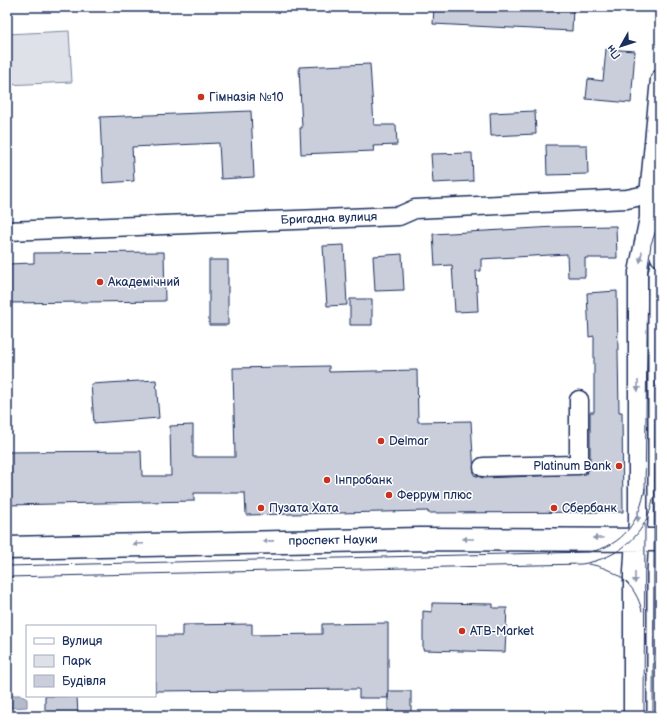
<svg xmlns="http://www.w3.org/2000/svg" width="667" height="723" viewBox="0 0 667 723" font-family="'Balsamiq Sans',sans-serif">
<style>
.green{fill:#dee1e7;stroke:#7c88a2}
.water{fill:#b5bbca;stroke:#77839f}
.building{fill:#caceda;stroke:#1b2f5e}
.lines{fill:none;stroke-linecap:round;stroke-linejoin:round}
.minor-casing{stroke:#1b2f5e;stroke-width:21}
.major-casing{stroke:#1b2f5e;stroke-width:25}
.minor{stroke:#fff;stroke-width:18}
.major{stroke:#fff;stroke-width:22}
.tram{stroke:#1b2f5e;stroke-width:1}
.oneway{fill:#8d97ae}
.poi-dot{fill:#c8321e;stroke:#fff;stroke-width:1.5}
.labels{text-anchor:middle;stroke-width:3;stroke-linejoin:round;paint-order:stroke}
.poi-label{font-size:12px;fill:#1b2f5e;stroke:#fff;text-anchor:start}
.street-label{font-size:12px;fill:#1b2f5e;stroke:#fff}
</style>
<rect width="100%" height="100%" fill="#fff"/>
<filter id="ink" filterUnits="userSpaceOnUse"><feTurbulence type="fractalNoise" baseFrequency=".025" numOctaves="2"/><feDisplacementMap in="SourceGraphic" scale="8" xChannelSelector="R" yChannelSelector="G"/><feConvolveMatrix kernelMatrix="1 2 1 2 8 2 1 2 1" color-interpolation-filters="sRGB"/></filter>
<g filter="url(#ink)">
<path class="green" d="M69 31 72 82 7 85V34Z"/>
<path class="water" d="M8 695H20L27 699V707L11 708 7 704Z"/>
<path class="building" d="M434 7H573L572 31 433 24Z
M606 49 635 51 631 103 586 99 588 79 603 81Z
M370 64 374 125H396L397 145 373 146 374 151 301 154 300 128H302L299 67Z
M251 111 254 177 221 179 219 143 132 147 134 181 103 183 100 117Z
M535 111 536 134 491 136 490 113Z
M546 145H587L588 174 547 175Z
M472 153 473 181 433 183 431 154Z
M616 226 617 258H585V277H568L567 254 481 259V271H476L478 311 455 312 452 265 435 266 433 234 555 227Z
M344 245 347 305 327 306 323 246Z
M164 252 165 301 7 303V264L34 263V253Z
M402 254 404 290 375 291 373 256Z
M209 260H228V325H209Z
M617 291 619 412H622L623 512 428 513V511L246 515 245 493H194V501L7 505V452L141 451 142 476H171L170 426 193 425V457H235L233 368 329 366V372L417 370 418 422 471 421 474 475 483 478 586 474 590 465V412H594V336L589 337 587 293Z
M350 299H372V325H350Z
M156 380 159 418 94 423 91 384Z
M432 603 493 604V608H507L505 652 423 650V611L432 612Z
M388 623V698H359V689L155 691V636H182V625L252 624V635L322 634V624Z
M388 691H411V716H388Z
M45 696H77L78 716H45Z"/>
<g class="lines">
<g class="minor-casing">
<path id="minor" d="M660 79 649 195V218L660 257
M7 231 399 216 415 209 627 199 660 192
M483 467 579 465V400
M637 539 638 520V272L649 218"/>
</g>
<g class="major-casing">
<path id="major" d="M7 548 420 539 660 540
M635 716V572L637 539"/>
</g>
<use href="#minor" class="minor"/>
<use href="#major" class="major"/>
<path class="tram" d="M645 494 648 266 651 244 660 220
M588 564C615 568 636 584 642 611
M7 566 589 552C623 546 640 521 645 488
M7 577 582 564C618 558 646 536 653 499
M644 716 645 524
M653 716 656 282 657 260 660 245"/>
</g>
<defs><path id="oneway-solid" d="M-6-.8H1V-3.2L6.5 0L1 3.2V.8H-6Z"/></defs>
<g class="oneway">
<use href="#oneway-solid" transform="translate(641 257) rotate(101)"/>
<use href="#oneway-solid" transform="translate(638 386) rotate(90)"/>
<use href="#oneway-solid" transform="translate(638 516) rotate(91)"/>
<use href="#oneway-solid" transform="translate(598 538) rotate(180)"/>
<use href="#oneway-solid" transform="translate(468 539) rotate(180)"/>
<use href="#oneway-solid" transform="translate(268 541) rotate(179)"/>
<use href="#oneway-solid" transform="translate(138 544) rotate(178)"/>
<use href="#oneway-solid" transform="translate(635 578) rotate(90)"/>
</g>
</g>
<g class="poi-dot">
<circle cx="201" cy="97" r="4"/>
<circle cx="100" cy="282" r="4"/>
<circle cx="381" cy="441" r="4"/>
<circle cx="619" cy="466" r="4"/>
<circle cx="327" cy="480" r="4"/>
<circle cx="389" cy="495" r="4"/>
<circle cx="261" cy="508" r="4"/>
<circle cx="554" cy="508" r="4"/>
<circle cx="462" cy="631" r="4"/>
</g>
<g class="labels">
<g class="poi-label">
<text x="209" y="101">Гімназія №10</text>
<text x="108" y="286">Академічний</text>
<text x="389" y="445">Delmar</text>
<text x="611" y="470" text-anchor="end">Platinum Bank</text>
<text x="335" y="484">Інпробанк</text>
<text x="397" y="499">Феррум плюс</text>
<text x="269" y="512">Пузата Хата</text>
<text x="562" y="512">Сбербанк</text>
<text x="470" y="635">ATB-Market</text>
</g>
<g class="street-label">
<text transform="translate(329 218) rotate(-2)" y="4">Бригадна вулиця</text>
<text transform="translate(333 540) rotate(-1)" y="4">проспект Науки</text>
</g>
</g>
<rect width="667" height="723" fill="none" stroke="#fff" stroke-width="24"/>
<rect x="12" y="12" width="643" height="699" fill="none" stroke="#1b2f5e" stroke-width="1.5" filter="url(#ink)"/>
<rect x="26" y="625" width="130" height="72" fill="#ffffff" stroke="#a4acbf"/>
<rect x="34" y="638" width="20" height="6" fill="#ffffff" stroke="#a4acbf"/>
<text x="62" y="645" font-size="12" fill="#1b2f5e">Вулиця</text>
<rect x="34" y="655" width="20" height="12" fill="#dee1e7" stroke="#a4acbf"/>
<text x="62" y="665" font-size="12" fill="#1b2f5e">Парк</text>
<rect x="34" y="675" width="20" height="12" fill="#caceda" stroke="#a4acbf"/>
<text x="62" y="685" font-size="12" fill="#1b2f5e">Будівля</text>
<g transform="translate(621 46) rotate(231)" stroke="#ffffff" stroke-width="3" paint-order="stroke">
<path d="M0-3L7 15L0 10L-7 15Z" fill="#1b2f5e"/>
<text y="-6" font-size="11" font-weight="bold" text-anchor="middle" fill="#1b2f5e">Пн</text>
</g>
</svg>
